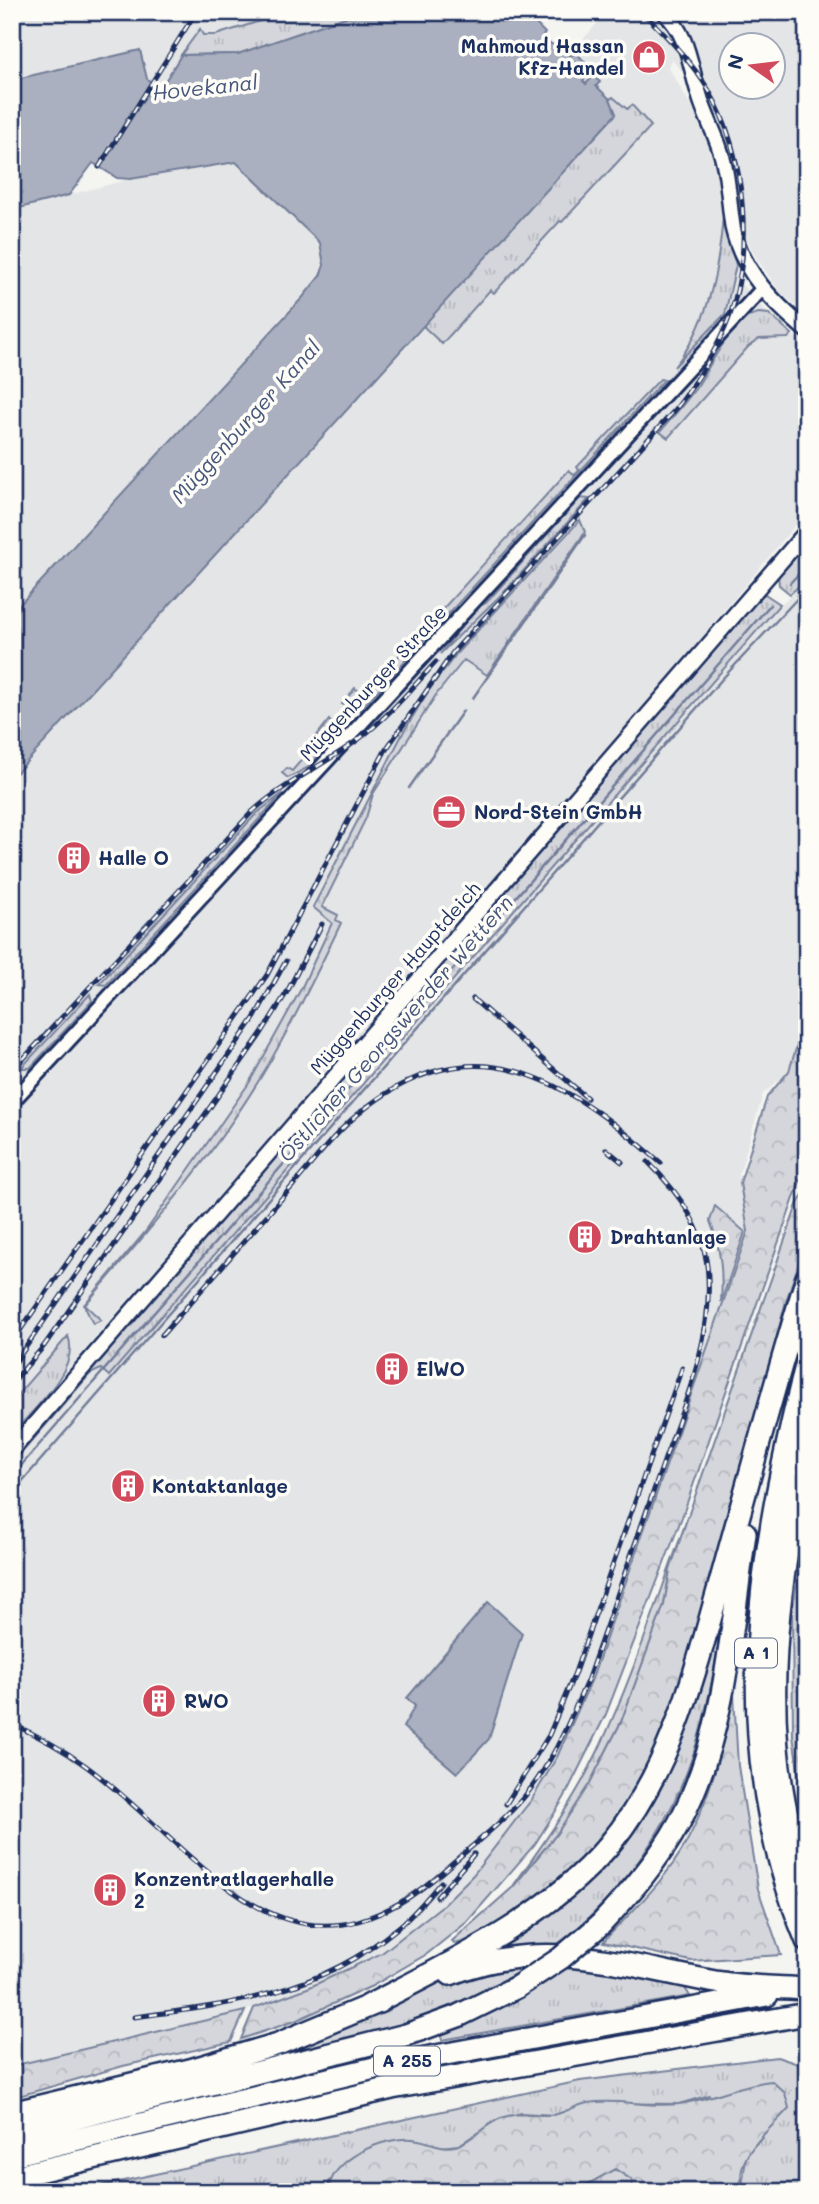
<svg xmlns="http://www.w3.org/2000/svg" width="819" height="2204" viewBox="0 0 819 2204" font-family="Mali,sans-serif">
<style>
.built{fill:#e4e5e6;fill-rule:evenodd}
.grass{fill:url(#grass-tufts);stroke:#78829c;stroke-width:2}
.forest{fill:url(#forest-crowns);stroke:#78829c;stroke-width:2}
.water{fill:#aab0bf;stroke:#717c98;stroke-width:2}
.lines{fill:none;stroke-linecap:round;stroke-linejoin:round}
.stream{stroke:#717c98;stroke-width:2.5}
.minor-casing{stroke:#1b2f5e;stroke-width:18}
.tertiary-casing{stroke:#1b2f5e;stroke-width:19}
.motorway-casing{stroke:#1b2f5e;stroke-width:26}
.minor{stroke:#fdfcf7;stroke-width:12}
.tertiary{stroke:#fdfcf7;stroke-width:14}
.motorway{stroke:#fdfcf7;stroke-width:21}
.rail-casing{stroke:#1b2f5e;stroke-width:5}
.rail{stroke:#fdfcf7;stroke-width:2.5;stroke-dasharray:8;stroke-linecap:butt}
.motorway-bridge-casing{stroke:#1b2f5e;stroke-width:26;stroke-linecap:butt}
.motorway-bridge{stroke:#fdfcf7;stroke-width:21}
.labels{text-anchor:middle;stroke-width:7;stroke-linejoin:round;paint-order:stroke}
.shield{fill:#fdfcf7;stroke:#5f6c8c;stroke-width:2}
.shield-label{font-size:18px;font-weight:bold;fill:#1b2f5e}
.poi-label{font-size:19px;font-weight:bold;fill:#1b2f5e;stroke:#fdfcf7;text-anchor:start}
.street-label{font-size:19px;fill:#1b2f5e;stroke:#fdfcf7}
.water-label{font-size:21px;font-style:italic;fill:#46567b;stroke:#fdfcf7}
</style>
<defs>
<pattern id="grass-tufts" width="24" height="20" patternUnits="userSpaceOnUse" patternTransform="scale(1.75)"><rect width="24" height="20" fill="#d4d6db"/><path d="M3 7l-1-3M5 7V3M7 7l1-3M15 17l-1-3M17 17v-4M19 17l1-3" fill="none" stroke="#b5b8be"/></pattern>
<pattern id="forest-crowns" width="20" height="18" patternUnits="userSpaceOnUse" patternTransform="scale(1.75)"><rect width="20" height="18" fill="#d4d6db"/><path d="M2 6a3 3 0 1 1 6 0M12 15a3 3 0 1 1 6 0" fill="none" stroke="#b5b8be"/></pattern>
</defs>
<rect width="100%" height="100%" fill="#f4f4f1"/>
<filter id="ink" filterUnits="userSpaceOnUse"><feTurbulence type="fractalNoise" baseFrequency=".0143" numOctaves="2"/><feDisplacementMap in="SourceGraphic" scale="14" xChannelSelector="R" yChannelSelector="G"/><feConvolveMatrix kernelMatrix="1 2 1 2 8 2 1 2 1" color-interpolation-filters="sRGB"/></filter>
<g filter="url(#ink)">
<path class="built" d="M12 12H289L216 35H203L199 30 161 88 156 85 104 170 95 164 54 69 12 80Z
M607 12H807V316L779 291 752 251 739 218 733 180 703 92 700 69 683 72 672 60 668 67 698 117 706 138 719 183 726 237 741 284 769 314 807 347V511L683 660 12 1434V778L422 325 442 343 491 290 495 292 560 220 563 222 584 199 631 105 627 109 614 97 610 99 596 86 594 76 586 84 582 81 577 53 572 52ZM732 46H774V88H732Z
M236 162 314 234 324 254 320 276 12 613V210L130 179Z
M807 579V1013L789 1071 763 1094 739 1175 749 1231 592 1679 557 1757 506 1836 473 1875 443 1905 382 1953 310 1987 254 2008 12 2066V1464L90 1373 101 1369 109 1375 776 609Z"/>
<path class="grass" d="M289 12H360L238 54 181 55 200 29 203 35H216Z
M613 97 627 109 632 105 651 126 562 222 560 221 494 293 490 290 442 344 422 325 616 114 610 99Z
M723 217 736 265 725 314 674 367C709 324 718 271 723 217Z
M759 313 769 314 792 334 788 338 759 339 748 347 668 438 660 432C673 417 686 402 698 385 711 365 733 316 759 313Z
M660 379 664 380 439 624 430 623 569 470 575 475 579 470 577 467Z
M580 498 589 499 505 591 440 654 477 607 486 603Z
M580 520 585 532 487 675 464 660 436 695 373 794 366 818 322 907 338 915 336 920 341 923C319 969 296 1016 271 1060 222 1146 150 1230 85 1305L101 1320 93 1324 84 1305 146 1231 249 1083 301 989 332 923 313 907 404 731 429 690 457 653Z
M807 542V579L790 594 779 585 778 575Z
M765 594 780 604 109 1376 101 1369 90 1374 12 1464V1458L759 597Z
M418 635 424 640 360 710 342 704 355 688 363 695Z
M329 720 338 734 307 768 288 778 282 773 287 768 292 771 318 741 315 738Z
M283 793 106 985 99 984 257 813Z
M90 994 92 1001 30 1068H21Z
M68 1336C81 1368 31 1412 12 1434V1401Z
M686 1522 670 1570 664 1605 621 1722 590 1783 556 1835 513 1886C544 1843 575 1799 598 1751 633 1677 658 1598 686 1522Z
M731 1560C711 1695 702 1799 604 1903 592 1915 566 1942 551 1947 525 1956 494 1957 467 1961L510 1935Z
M539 1959C456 2015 361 2037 266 2061L264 2056 451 1978Z
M571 1960 681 1982 690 1996 442 2040 440 2030Z
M777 2057 807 2067V2192H745L742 2186 747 2151 763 2138 709 2095 679 2104 588 2103 555 2115 521 2113 499 2119 459 2145 440 2147 412 2139 329 2181 328 2192 82 2190 580 2081Z
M615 2169 632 2180V2192H550L588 2184Z"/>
<path class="forest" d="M807 1013V1161L682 1517 606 1714 564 1798 535 1844 467 1922 427 1954 372 1986 295 2021 241 2039 254 2008 310 1987 382 1953 443 1905 473 1875 532 1799 557 1757 592 1679 748 1231 740 1183 767 1097 789 1071Z
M807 1188 805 1245 786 1301 717 1566 669 1724 625 1811 573 1872 472 1940 454 1944 452 1941 513 1887 556 1835 590 1783 621 1722 664 1605 670 1570 686 1522 797 1205Z
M715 1206 745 1232 721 1302C723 1273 721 1248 710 1221Z
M807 1520V1829L793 1736 792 1612Z
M734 1695 738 1766 758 1889 781 1955 691 1961 603 1942C631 1912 666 1880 686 1843 711 1797 722 1746 734 1695Z
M245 2011 231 2042 123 2066 12 2098V2066Z
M772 2081 785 2093 789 2108C771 2129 728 2160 745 2192H632V2180L615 2169 588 2184 550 2192H328C331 2159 382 2137 412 2139 429 2140 441 2151 459 2145 473 2139 485 2125 499 2119 517 2111 534 2116 552 2115 564 2114 575 2105 588 2103 617 2098 649 2108 679 2104 711 2099 740 2084 772 2081Z"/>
<path class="water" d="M360 12H533L538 18 537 25 545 33 542 37 568 56 577 53 592 71 583 81 586 84 593 76 600 82 596 86 610 99 616 114 12 778V613L303 297 320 276 324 265 320 243 236 162 130 179 117 178 93 163 69 195 12 210V80L140 50 147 79 161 88 181 55 238 54Z
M488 1602 522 1633 489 1739 457 1773 403 1727 415 1706 407 1698Z"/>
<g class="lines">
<path class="stream" d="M790 583 807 565
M473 698 585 535
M409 788 463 711
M12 1476 770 605
M12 1493 723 678 807 588"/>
<g class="minor-casing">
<path id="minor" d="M12 1102 762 289"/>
</g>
<g class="tertiary-casing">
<path id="tertiary" d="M664 12C689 36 689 63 699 94 705 117 718 137 723 160 729 182 729 206 733 229 743 273 774 303 807 331
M12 1450 807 531"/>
</g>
<g class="motorway-casing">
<path id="motorway" d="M807 1362C757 1559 726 1748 807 1941
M807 1450C775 1589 754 1745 807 1883
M601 1924C630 1893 658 1861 679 1823 726 1735 731 1630 745 1533
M450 1974C542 1937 619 1964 710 1981 742 1987 775 1987 807 1989
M368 2006C453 1962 545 1920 609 1845 674 1767 697 1664 724 1569 751 1472 777 1374 807 1278
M12 2113 190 2070 278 2044 381 2001
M12 2134 406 2035 458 2016 517 1987
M12 2155 387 2065 767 1995
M12 2177 392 2088 807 2014"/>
</g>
<use href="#minor" class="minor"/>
<use href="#tertiary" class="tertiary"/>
<use href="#motorway" class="motorway"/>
<g class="rail-casing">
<path id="rail" d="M99 167 196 12
M473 999 587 1098
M12 1071 252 812C284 783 324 765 359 739 388 717 411 689 436 662
M606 1149 622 1162
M162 1335C207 1284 251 1233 296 1182 315 1160 334 1134 357 1115 472 1019 564 1078 661 1163
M12 1342 267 975 385 751 454 651 675 410C695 384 712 358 725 328 755 258 747 155 708 89 691 61 666 35 642 12
M12 1367 255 1017 286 961
M12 1383 44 1346 261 1034 287 992 322 924
M12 1724C37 1735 64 1750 86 1766 202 1851 286 2008 442 1872 469 1848 500 1825 524 1797 553 1763 569 1721 587 1681 613 1608 638 1536 663 1464 684 1405 712 1341 708 1277 706 1230 680 1194 648 1162
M506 1804 549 1735 574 1675 682 1368
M437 1897 474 1854
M134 2017C230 2005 318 1994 396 1929 413 1916 427 1898 441 1882"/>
</g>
<use href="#rail" class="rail"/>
<g class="motorway-bridge-casing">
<path id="motorway-bridge" d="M517 1987 561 1958 601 1924"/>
</g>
<use href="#motorway-bridge" class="motorway-bridge"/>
</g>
</g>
<defs>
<g id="shop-disc" transform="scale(1.75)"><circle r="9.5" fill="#d1495b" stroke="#fdfcf7"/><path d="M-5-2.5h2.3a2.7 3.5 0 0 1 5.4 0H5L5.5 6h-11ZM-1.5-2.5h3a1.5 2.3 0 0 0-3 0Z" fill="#fff"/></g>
<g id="office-disc" transform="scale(1.75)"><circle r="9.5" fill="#d1495b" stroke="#fdfcf7"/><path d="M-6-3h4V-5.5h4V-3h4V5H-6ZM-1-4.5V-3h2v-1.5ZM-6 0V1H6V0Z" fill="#fff"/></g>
<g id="building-disc" transform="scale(1.75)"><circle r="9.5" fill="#d1495b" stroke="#fdfcf7"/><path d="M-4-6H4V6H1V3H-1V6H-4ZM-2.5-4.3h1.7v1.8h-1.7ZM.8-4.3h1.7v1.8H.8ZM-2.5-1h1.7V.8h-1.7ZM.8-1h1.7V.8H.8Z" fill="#fff"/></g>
</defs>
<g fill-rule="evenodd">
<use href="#shop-disc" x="649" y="57"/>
<use href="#office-disc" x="449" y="812"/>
<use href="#building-disc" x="74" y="858"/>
<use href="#building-disc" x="585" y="1237"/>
<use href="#building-disc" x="392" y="1369"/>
<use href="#building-disc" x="128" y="1486"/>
<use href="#building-disc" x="159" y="1701"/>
<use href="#building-disc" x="110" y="1890"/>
</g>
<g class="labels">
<g class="shield">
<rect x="735" y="1638.5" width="42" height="29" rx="5"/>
<rect x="374" y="2046.5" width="66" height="29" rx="5"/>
</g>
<g class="shield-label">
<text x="756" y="1659">A 1</text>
<text x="407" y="2067">A 255</text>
</g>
<g class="poi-label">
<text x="624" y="53" text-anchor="end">Mahmoud Hassan<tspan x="624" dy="22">Kfz-Handel</tspan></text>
<text x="474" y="819">Nord-Stein GmbH</text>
<text x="98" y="865">Halle O</text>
<text x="610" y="1244">Drahtanlage</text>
<text x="416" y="1376">ElWO</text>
<text x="152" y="1493">Kontaktanlage</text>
<text x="184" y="1708">RWO</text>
<text x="134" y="1886">Konzentratlagerhalle<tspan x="134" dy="22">2</tspan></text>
</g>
<g class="street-label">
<text transform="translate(373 683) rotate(-47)" y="7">Müggenburger Straße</text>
<text transform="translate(395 978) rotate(-49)" y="7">Müggenburger Hauptdeich</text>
</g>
<g class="water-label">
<text transform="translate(205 88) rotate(-6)" y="7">Hovekanal</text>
<text transform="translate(246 422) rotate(-48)" y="7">Müggenburger Kanal</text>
<text transform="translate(396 1029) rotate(-49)" y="7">Östlicher Georgswerder Wettern</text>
</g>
</g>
<rect width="819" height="2204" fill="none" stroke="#fdfcf7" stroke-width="42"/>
<rect x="21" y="21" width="777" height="2162" fill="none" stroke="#1b2f5e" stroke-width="2.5" filter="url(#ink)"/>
<g transform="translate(752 66) rotate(284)"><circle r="33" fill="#fdfcf7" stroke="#a3aaba" stroke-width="2"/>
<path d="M0-5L12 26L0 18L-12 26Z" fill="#d1495b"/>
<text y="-10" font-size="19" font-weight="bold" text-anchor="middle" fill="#1b2f5e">N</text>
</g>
</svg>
